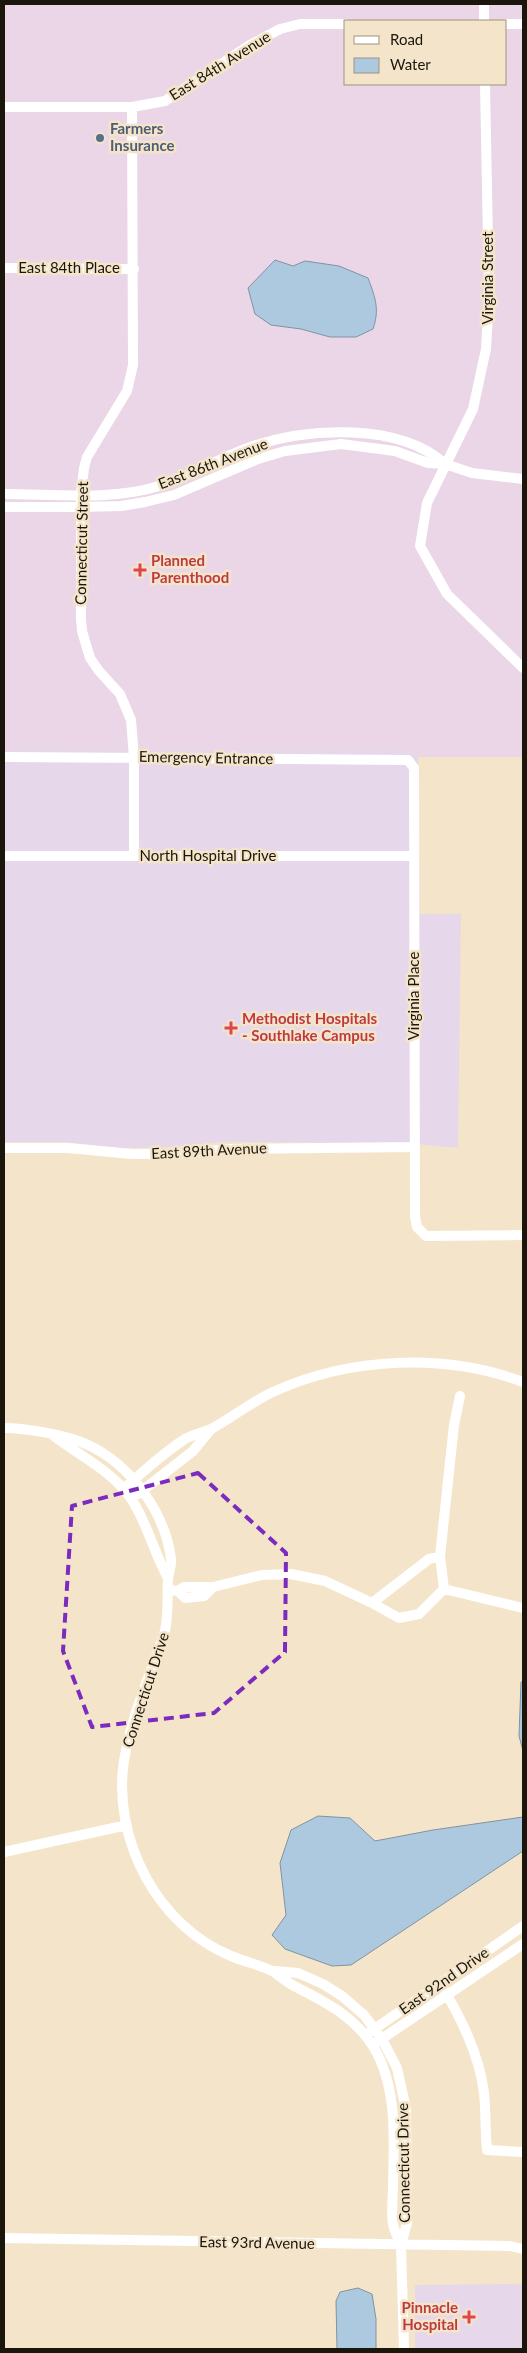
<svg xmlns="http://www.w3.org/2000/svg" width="527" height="2353" viewBox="0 0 527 2353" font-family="Lato,sans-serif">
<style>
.commercial{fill:#ead6e6;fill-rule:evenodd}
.medical{fill:#e7d7ea}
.water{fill:#adc9df;stroke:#8193a0}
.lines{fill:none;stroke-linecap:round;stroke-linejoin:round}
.minor{stroke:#fff;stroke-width:10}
.marked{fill:none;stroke:#7b2cbf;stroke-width:4;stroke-dasharray:10 6;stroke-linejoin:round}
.service-dot{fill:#5c6f8a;stroke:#f4e5ca;stroke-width:2}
.health-dot{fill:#e0444e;stroke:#f4e5ca;stroke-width:2}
.labels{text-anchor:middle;stroke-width:5;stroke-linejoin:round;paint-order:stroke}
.street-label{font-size:15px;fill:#1b160c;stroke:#f4e5ca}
.service-label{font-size:15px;font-weight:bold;fill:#4e5e75;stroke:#f4e5ca;text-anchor:start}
.health-label{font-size:15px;font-weight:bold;fill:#be3a42;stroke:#f4e5ca;text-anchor:start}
</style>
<rect width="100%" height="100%" fill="#f4e5ca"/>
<path class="commercial" d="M4 4H523V757H4ZM346 21H506V84H346Z"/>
<path class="medical" d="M4 749 409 750 418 757 420 914H461L458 1148 406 1143 225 1142 169 1147 120 1148 66 1142H4Z
M523 2284V2349H415V2285Z"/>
<path class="water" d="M275 260 293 266 305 261 339 266 368 278C375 297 380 309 373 329L356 337H330L301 329 271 325 255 314 248 288Z
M521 1682H523V1751L519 1736Z
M318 1816 350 1818 375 1841 433 1830 523 1817V1851L351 1965 332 1966 285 1949 272 1935 286 1915 280 1863 291 1830Z
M358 2288 372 2294 376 2319V2349H337L336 2301 340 2292Z"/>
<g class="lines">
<path class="minor" d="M484 4V21
M506 24H523
M485 84 489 294 486 349 473 409 427 503 420 546 447 594 523 668
M4 107H132L165 101 250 45 280 29 300 24H346
M132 107 133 365 127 391 87 457 84 468 81 494V618L82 631 90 658 99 671 120 694 131 720 134 757V856
M4 268 134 269
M4 494C52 494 112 501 159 486 191 476 221 457 253 446 308 428 399 422 445 464
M4 507H81L121 506 145 502 174 495 258 459 285 451 341 444 395 451 428 463 445 464 472 473 523 479
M4 757 408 760 414 768 415 1216 417 1227 426 1236 523 1235
M4 856H413
M4 1148H68L132 1154H174L231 1149 415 1147
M4 1428C25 1428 67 1435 86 1444 129 1463 165 1511 171 1559 172 1565 169 1571 168 1578 167 1596 169 1612 165 1631 151 1673 131 1716 124 1761 112 1838 157 1926 231 1956 245 1962 261 1965 274 1972 281 1977 288 1983 296 1987 325 2002 354 2016 373 2046 398 2087 394 2140 393 2186 393 2198 391 2213 393 2224 394 2231 399 2239 401 2245
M54 1436C80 1456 114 1472 132 1500 148 1525 154 1553 168 1578
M123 1489C142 1473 161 1455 182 1441 191 1434 203 1433 213 1428 234 1416 253 1401 275 1391 351 1357 445 1353 523 1382
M138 1494 193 1451 211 1429
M440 1556 429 1559 372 1603 399 1618 419 1614 444 1589 440 1556 454 1425 460 1396
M444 1589 523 1608
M169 1590 178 1591 184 1587H213L262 1575 291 1574 325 1581 372 1603
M178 1591 185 1598 204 1596 213 1587
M4 1852 127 1825
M274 1971 298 1973 323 1984 342 1996 364 2015 382 2039 397 2068 406 2109 407 2223 401 2245 404 2349
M440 1983C460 2016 479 2053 484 2093 486 2112 485 2131 487 2150L523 2152
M370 2032 523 1926
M377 2042 523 1944
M4 2238 510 2246 523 2249"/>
</g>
<path class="marked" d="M198 1473 286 1553 285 1652 214 1713 92 1727 63 1651 72 1506Z"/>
<circle class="service-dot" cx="100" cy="138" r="5"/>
<g class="health-dot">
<path d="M137.5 562.5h5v5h5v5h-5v5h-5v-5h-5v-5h5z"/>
<path d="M228.5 1020.5h5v5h5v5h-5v5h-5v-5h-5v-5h5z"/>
<path d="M466.5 2309.5h5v5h5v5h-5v5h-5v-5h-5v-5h5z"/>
</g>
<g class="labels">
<g class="street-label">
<text transform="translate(220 66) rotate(-32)" y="5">East 84th Avenue</text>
<text x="69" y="273">East 84th Place</text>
<text transform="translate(488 278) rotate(-90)" y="5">Virginia Street</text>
<text transform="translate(213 464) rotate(-21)" y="5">East 86th Avenue</text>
<text transform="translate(82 543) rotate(-89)" y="5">Connecticut Street</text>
<text transform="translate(206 758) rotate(1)" y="5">Emergency Entrance</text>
<text x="208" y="861">North Hospital Drive</text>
<text transform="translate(414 996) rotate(-90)" y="5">Virginia Place</text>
<text transform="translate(209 1151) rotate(-3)" y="5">East 89th Avenue</text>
<text transform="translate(146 1690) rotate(-72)" y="5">Connecticut Drive</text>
<text transform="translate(444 1981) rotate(-35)" y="5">East 92nd Drive</text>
<text transform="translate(404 2163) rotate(-91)" y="5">Connecticut Drive</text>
<text transform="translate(257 2243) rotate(1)" y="5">East 93rd Avenue</text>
</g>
<g class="service-label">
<text x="110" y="134">Farmers<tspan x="110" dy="17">Insurance</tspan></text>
</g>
<g class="health-label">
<text x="151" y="566">Planned<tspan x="151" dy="17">Parenthood</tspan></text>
<text x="242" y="1024">Methodist Hospitals<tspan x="242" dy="17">- Southlake Campus</tspan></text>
<text x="458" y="2313" text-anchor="end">Pinnacle<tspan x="458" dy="17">Hospital</tspan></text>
</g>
</g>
<rect width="527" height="2353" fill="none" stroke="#1b160c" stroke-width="10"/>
<rect x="344" y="20" width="162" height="65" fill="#f4e5ca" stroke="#9d927e"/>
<rect x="354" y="36" width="25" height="8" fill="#ffffff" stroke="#9d927e"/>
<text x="390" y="45" font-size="15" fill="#1b160c">Road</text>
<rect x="354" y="58" width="25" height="15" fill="#adc9df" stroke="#9d927e"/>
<text x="390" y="70" font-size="15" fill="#1b160c">Water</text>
</svg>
